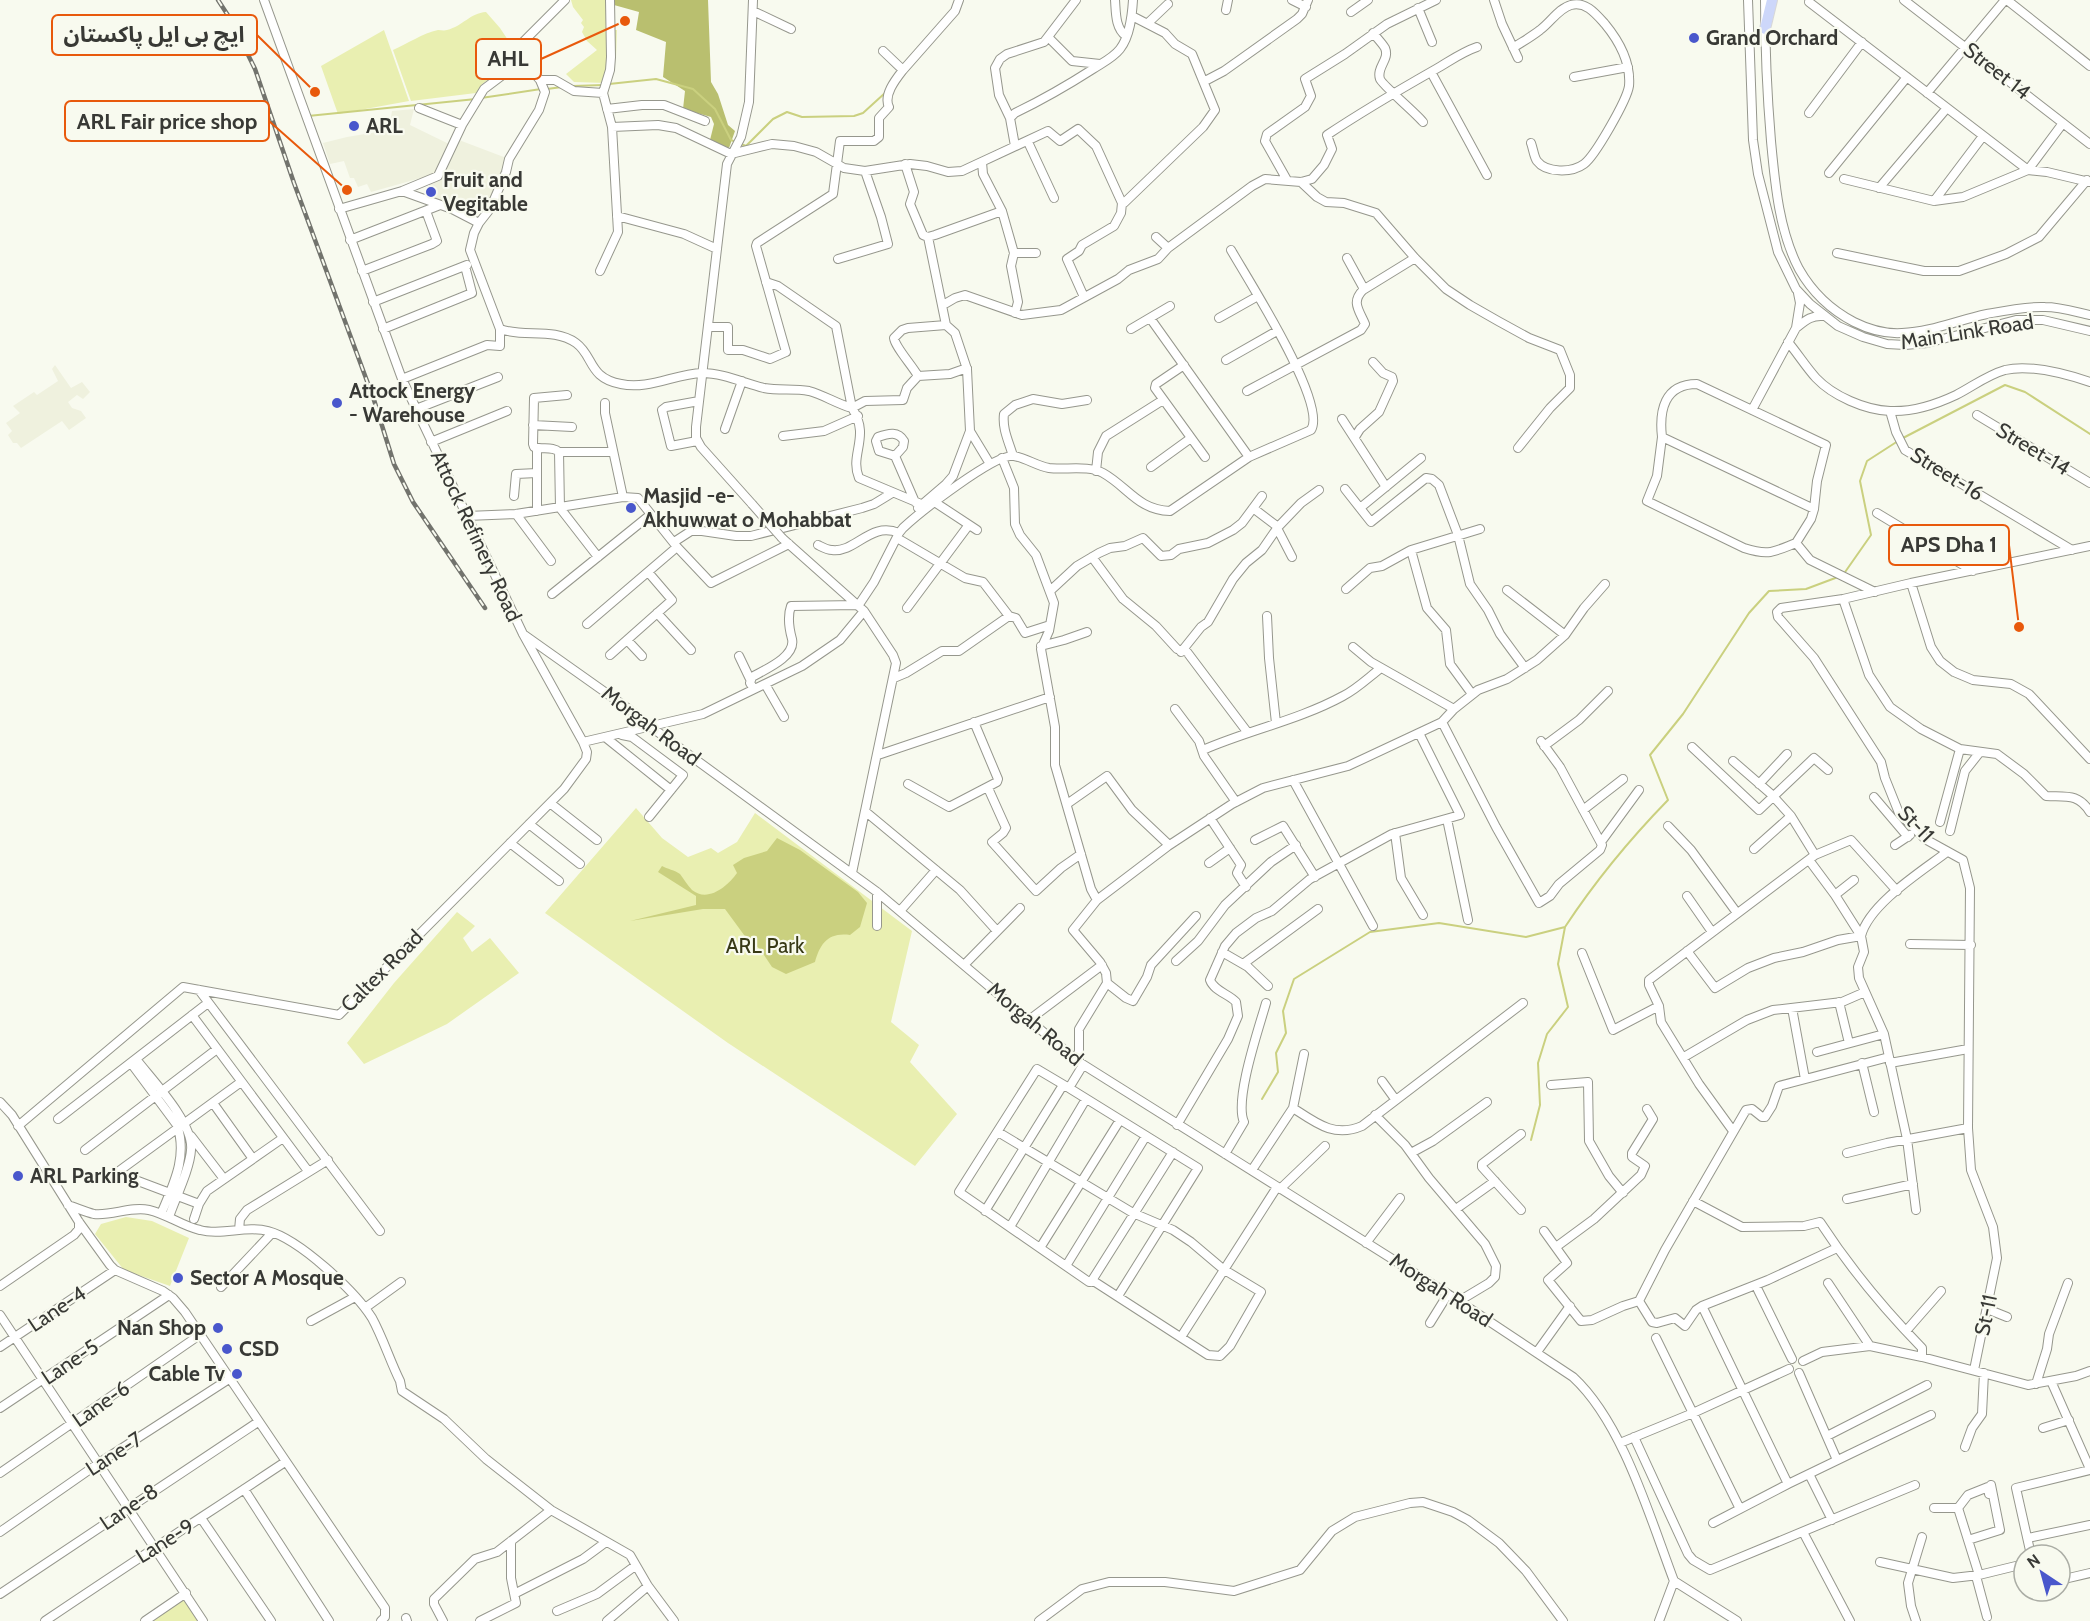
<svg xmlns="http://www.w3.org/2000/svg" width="2090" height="1621" viewBox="0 0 2090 1621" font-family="Cabin,'Noto Sans Arabic',sans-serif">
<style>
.built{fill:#eff1de}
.green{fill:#e9efb1}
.forest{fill:#b9bf6f}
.water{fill:#cad07f}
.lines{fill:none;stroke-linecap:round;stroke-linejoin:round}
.stream{stroke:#cad07f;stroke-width:2}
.minor-casing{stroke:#96978d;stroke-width:10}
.major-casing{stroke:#d7d7d7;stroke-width:12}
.minor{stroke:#fff;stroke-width:8}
.major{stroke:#cdd7fa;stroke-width:10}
.rail-casing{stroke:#72736d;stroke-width:4.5}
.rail{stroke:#f8faef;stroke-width:2;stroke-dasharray:7;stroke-linecap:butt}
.minor-bridge-casing{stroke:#96978d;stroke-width:10;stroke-linecap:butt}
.minor-bridge{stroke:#fff;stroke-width:8}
.poi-dot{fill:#4957cc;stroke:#f8faef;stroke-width:2}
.labels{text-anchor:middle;stroke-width:4.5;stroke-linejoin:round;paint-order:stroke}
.poi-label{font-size:21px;font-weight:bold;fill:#383935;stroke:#f8faef;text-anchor:start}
.street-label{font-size:21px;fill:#383935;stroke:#f8faef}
.park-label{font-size:21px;fill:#373916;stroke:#f8faef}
.leader{fill:none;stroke:#e8590c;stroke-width:2}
.callout-dot{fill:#e8590c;stroke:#f8faef;stroke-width:2}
.callout{fill:#f8faef;stroke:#e8590c;stroke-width:2}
.callout-label{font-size:22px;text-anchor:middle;font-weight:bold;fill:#383935}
</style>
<rect width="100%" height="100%" fill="#f8faef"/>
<path class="built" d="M414 109 410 125 449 144 435 174 371 192 367 184 358 187 354 178H350L344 161 330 164 323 143 347 137 389 130 392 111Z
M459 140 509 159 489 207 481 213 424 195 429 185 441 180Z
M55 365 71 388 82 382 90 392 83 399 77 395 68 402 72 408 81 411 86 418 69 430 62 421 21 448 17 443H13L8 435 12 431 6 423 20 413 13 406 34 392 37 395 58 381 52 369Z"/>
<path class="green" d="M571 0H610L613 30H617L616 57 607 83 574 82 566 74 597 50 587 41 582 32 584 27 581 23 583 20 573 7Z
M486 12 500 28 512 46 500 71 482 84 476 93 411 101 393 50C407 44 423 33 438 30 441 30 444 31 447 30 463 26 470 13 486 12Z
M384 30 409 101 338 114 321 66Z
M636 808 662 838 688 857 711 848 718 853 737 842 755 813 912 931 891 1022 919 1045 910 1062 957 1114 915 1166 728 1043 545 913Z
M457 912 475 926 463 938 472 952 490 938 519 973 447 1024 364 1064 347 1043 394 983Z
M126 1217 152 1221 189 1238 170 1286 124 1270 95 1234 101 1224Z
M184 1599 199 1621H153Z"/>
<path class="forest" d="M614 0H708L711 82 718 94 728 125 735 131 729 148 710 140 714 124 711 117 683 109 685 91 663 77 666 42 636 30 639 12 614 5Z"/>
<path class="water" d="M777 838 800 850 858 892 867 903 860 927 850 935C828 932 820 944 815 962L786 974 772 967 760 949 747 939 725 909H703L630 921 696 905V896L658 872 662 866C667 869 675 870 680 874 684 879 687 885 692 890 708 903 728 886 737 873L733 865 744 858 767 851Z"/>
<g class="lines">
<path class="stream" d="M609 84 656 79 693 89 715 109 731 140 746 146 773 119 787 112 802 117 854 116 863 113 885 93
M573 86 604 85
M547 89 562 87
M481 98 541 89
M308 116 476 99
M1903 438 2005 385 2025 392 2090 434
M1843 575 1871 535 1860 481 1867 461 1898 441
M1262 1099 1278 1072 1276 1053 1286 1033 1283 1011 1294 979 1370 932 1439 923 1526 937 1565 927C1596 880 1629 840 1668 800L1650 755 1683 714 1749 613 1769 591 1806 589 1838 577
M1531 1140 1540 1105 1538 1063 1547 1034 1568 1007 1558 964 1565 927"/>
<g class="minor-casing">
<path id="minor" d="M1115 0C1116 12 1115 28 1126 36
M1292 0 1306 7
M1494 0 1502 24 1518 58
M1748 0 1753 140 1758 174 1778 252 1796 289 1810 304 1838 326 1863 337 1887 344 1905 345 1927 343 2016 320H2043L2090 331
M1765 0C1765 47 1767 94 1771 141 1775 184 1779 231 1799 269 1812 292 1831 310 1854 322 1868 329 1886 334 1902 333 1931 332 1958 320 1987 314 2003 311 2028 306 2045 307 2060 307 2076 312 2090 315
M1904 0 2090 144
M2007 0 2090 66
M1809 2 2028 170 2063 123
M1418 8 1432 42
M1226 10 1228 0
M753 11 791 29
M1351 12 1368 0
M1148 23 1168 4
M1373 33C1377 38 1382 43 1385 48 1390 60 1376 67 1380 79 1382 85 1415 112 1423 122
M1049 38 1072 61 1100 64
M1513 48C1522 42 1531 37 1540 30 1550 23 1559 8 1571 5 1586 1 1596 14 1605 24 1619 41 1631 63 1629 86 1627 100 1595 156 1584 164 1572 173 1546 173 1537 161 1534 157 1533 148 1531 143
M516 53 540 80H555L574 91 603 93
M903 70 955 11 959 0
M1431 72 1487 175
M1574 77 1628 67
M1205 81 1224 71 1297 19 1302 14 1308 0
M1927 93 2005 0
M419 108 462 125
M607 109 642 105H664L705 121
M1809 113 1862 42
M1010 118 999 95 995 68 1000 59 1007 54 1044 42 1076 0
M612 127 658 125 676 128 731 154 772 144 794 146 816 152 844 168 865 171 910 164 927 166 948 172 962 171 1048 131 1060 141 1078 129 1096 146 1122 203H1124L1203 127 1215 110 1192 54 1175 44 1165 33 1132 16
M1028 142 1054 198
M1015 146 1010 118 1015 113C1042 100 1068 85 1093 69 1102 63 1113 58 1120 49 1130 36 1132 16 1133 0
M982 162 983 174 1002 211 1014 253 1011 266 1018 302 1015 313
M905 164 914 192 910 204 923 235 928 237 935 235 1002 211
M1829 173 1907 77
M1844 179 1934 201 1963 197 2028 170 2047 172 2089 182
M1287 180 1265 141 1267 134 1305 107 1311 96 1305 79 1345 54 1387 24 1436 0
M1301 182 1317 197 1326 202 1344 203 1376 213 1415 258 1446 289 1470 305 1498 321 1529 338 1560 350 1570 375V388L1550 408 1518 448
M1879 188 1947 108
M402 191 452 209 479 223 490 209 506 172 509 159 539 110 545 92 540 80
M1934 201 1983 136
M339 209 402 191 438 176 462 125 484 89 504 74 522 43 565 0
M617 216 684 234 717 249
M479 223 474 233 470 250 500 329C524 338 553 327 576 343 594 356 588 378 621 384 648 390 675 374 702 373 723 373 744 383 764 388 779 391 794 388 809 391 824 395 837 404 852 408 871 437 849 454 859 478L921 504
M1156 237 1168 248 1252 186 1265 179 1301 182 1312 179 1324 165 1332 149 1327 135C1363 111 1399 90 1436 69 1450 61 1462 52 1477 47
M350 240 440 205
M1014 253H1036
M1837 253 1924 271H1959L2006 254 2039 237 2087 180
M1347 258 1364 289
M838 259 888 244 881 217 865 171
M362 271 432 244 437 241 426 211
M600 271 618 232 612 127 603 93 610 70 611 57 610 0
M766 282 778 286 836 326 852 408 865 401 903 400 907 388 918 376 950 374 967 368
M1084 297 1067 259 1079 251 1082 245 1114 226 1121 213 1122 203
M373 302 467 265
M943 305 955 298 965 295 1022 315 1061 310 1118 279 1129 270 1158 259 1168 248
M1150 318 1249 457
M1219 318 1258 296
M708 327H728V350H743L770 359 786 352 756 246 757 243 833 194 840 141H874L879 137V118L889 107C883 95 896 79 903 70L883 51
M1796 328 1800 303 1798 293
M383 329 472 293 465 266
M1131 329 1170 306
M1788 342C1798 354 1806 367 1816 378 1833 396 1865 410 1890 411 1912 412 1937 404 1956 395 1972 387 1987 375 2005 370 2030 364 2066 374 2090 382
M1226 360 1277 331
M1184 365 1156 384 1155 388 1205 457
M918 376C912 365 895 347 894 338L902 330 908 328 946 325
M402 379 487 345 500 346V329
M1247 391 1361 330 1365 324C1359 310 1351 302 1363 290L1415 258
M567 395 534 398 533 444 534 447C542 450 553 446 559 452L560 508 598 557
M605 403V413L623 497
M416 409 498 377
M1752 410 1796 328C1805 321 1811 315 1823 316
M1890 411 1896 432 1905 450 2072 550
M1977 415 2090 483
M1342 419 1386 487
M533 425 572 427
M725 429 742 381
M970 431 990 464
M783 436 824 431 858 416
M1355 437 1360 429 1379 412 1393 381 1392 377 1383 373 1373 362
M1662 437 1657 476 1647 501 1744 548C1769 556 1773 552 1796 543
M697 441 671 446 662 410 666 407 699 401
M431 442 507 411
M537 448V511
M559 452H613
M895 456 879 451 876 441 878 437C889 433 898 431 904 441L903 447 895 456 915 502
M1013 456C1009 442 1002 429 1004 414L1015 405 1033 399 1062 404 1087 400
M1002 458 1014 488 1015 524 1020 535 1036 555 1054 603 1049 631 1041 649 1055 727V765L1091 889 1097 900
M1151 467 1191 438
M1096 471 1098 452 1106 436 1163 400
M1345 489 1371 522 1426 478 1432 479 1439 485 1458 535 1470 584 1488 610 1500 634 1525 668
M514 496 516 474 537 473
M936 503 977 530
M752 504 701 447 696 438V427L727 164 741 137 749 102 753 0
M918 508 946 484 953 476 970 431 967 369 955 333 946 325 928 237
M1253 508 1278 527
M1360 508 1421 458
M1814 509 1662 437C1659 411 1664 384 1697 384L1826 445 1817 481 1814 509 1811 519 1796 543 1810 560 1875 592
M1877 513 1973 571
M516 514 551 561
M467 516 516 514 623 497 638 498 677 547 711 583 789 544
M1277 528 1292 557
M782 538 864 611 893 655 896 663 852 873
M897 538 965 578 983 582 1009 616 1016 618 1025 633 1050 625
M674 542 691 531H702L736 536H751L862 508 874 504 892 493
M818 545C822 547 827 550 832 550 856 553 870 521 899 533
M1411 550 1427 608 1446 630 1450 664 1472 694
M1092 557 1123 599 1156 626 1177 649 1187 652 1248 733
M1911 583 1931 647 1940 661 1954 672 1973 680 2011 684 2029 694 2090 759
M1346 589 1370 568 1382 566 1411 550 1480 529
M1507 590 1565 635
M1050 591 1077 566 1099 553 1110 548 1125 546 1143 538 1161 556 1171 555 1179 549 1208 543 1233 530 1242 523 1262 496
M552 594 650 515
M1843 599 1869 675 1890 707 1921 729 1960 749 1997 754 2024 774 2046 796C2066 797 2078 793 2090 812
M858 606 874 582 899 533 903 528C919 513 995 453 1014 456 1026 458 1037 466 1049 468 1065 470 1089 465 1103 473 1128 487 1138 510 1170 511L1249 457 1311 430C1328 404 1247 278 1231 250
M907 608 968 526
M657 613 691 650
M1267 616 1269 658 1276 723
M587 624 677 547
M523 634 626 707 651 727 877 892 1079 1062 1448 1294 1573 1377C1623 1423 1650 1518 1674 1581L1659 1621
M627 640 642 656
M1041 646 1064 640 1087 632
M1353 647 1371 662 1454 709
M1181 652 1201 627 1208 622 1233 579 1246 563 1262 550 1278 527 1301 503 1319 490
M610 655 672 600 648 572
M739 656 750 679
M894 678 906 673 942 651H959L1009 616
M765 684 784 717
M754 689 750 683 752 677C764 670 796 657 792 639 789 628 787 617 791 606L857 605
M1175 709 1199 741 1204 756 1236 802
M1442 722 1496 827 1539 903 1550 896 1559 884 1600 850 1602 845 1560 767 1541 741
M622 735 632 737 683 775 649 817
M605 737 671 790
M583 742 703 714 802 666 840 640 864 611
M1544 746 1579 720 1608 691
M1692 747 1759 810 1814 758 1828 770
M1203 750C1249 730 1299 720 1343 696 1357 689 1369 677 1381 668
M878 755 1050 697
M1733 761 1771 794 1791 816 1815 855
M1293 780 1373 926
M908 784 949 807 997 782 998 779 974 722
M1759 784 1787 754
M988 788 1006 828 1003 833 992 842 1036 891 1061 868 1081 854
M1874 797 1908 837
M550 803 597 840
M1067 804 1107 776 1132 810 1169 845
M1583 810 1623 779
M866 812 960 890 997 931
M1210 818 1241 865 1237 873 1246 887
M1447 819 1468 920
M1940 822 1960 749
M529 824 580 864
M1668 826 1691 850 1737 913
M1950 831 1965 771 1980 752
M1395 833 1401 878 1423 915
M1255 840 1283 826 1315 877
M1601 842 1639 790
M510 843 559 881
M1895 845 1910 835
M1754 849 1791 816
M1809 860 1835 895 1861 936 1864 952 1858 967 1859 978 1884 1034 1907 1139 1916 1210
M1209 863 1230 848
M877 892V926
M1835 895 1854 880
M1687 896 1712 932
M900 911 936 870
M1910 944 1971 945
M1687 951 1715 988 1748 968 1774 958 1803 952 1838 940 1861 936C1869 904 1922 871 1947 852
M1222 952 1248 967 1268 986
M1582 953 1613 1030 1659 1006
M1176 961 1198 941 1225 905 1271 862 1296 845
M1243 964 1318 909
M964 965 1020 908
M1107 983 1126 998 1133 1001 1147 977 1151 965 1196 916
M199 990 380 1231
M1839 1002 1849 1043
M1792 1008 1805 1079
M192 1015 308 1171
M1029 1020 1102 965
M1817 1052 1884 1034
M1684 1057 1747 1020 1773 1010 1842 1002 1865 992
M136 1059C152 1080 194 1123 191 1150 190 1169 175 1199 169 1217
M1079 1062V1029L1107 983 1106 973 1100 962 1073 930 1097 900 1168 846 1232 804 1263 788 1348 766 1442 722 1454 709 1478 690 1507 679 1537 660 1565 635 1584 608 1605 584
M131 1063 177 1125C188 1157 173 1185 161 1214
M1862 1063 1874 1112
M1890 1063 1968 1049
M1382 1081 1395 1099
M1551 1085 1588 1082 1589 1141 1609 1176 1623 1193
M1069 1088 1198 1168 1118 1296
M0 1102 12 1115 79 1222 110 1265 115 1270 163 1291 173 1298 185 1312 385 1608V1617L381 1621
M213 1103 253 1159
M1293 1108C1316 1123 1334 1138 1362 1126L1523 1003
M1375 1115 1405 1145 1429 1178 1485 1244 1496 1266 1495 1277 1489 1283 1459 1301
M58 1119 204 1006
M1177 1125 1228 1039 1238 1016 1236 1002C1229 994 1214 991 1210 980L1225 946 1236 933 1256 918 1272 911 1310 879 1392 834 1460 815 1419 733
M18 1126 183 987 339 1015 564 789 586 759 587 752 583 742 523 634 402 379 264 0
M1733 1131 1699 1084 1661 1022 1659 1006 1649 985V980L1815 855 1851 840 1897 891
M998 1132 1133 1213 1173 1230 1191 1242 1223 1269 1261 1292 1230 1346 1220 1356 1208 1355 1095 1282H1089L959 1192 1037 1069 1069 1088 1083 1065
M191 1136 224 1179
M85 1150 217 1049
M1411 1153 1433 1141 1487 1102
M1847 1153 1887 1143 1968 1128
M1225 1154 1244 1122C1234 1100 1259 1028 1266 1003
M1252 1170 1293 1108 1304 1054
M119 1171 241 1082
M130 1178 199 1204
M1280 1189 1325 1146
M1847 1199 1913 1184
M1693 1201 1742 1227 1804 1226 1820 1222C1850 1268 1884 1309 1922 1348V1357
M68 1205C77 1208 86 1212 94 1214 112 1216 131 1206 149 1210 167 1214 182 1226 200 1230 222 1236 246 1225 268 1231 299 1239 355 1291 372 1318 383 1338 390 1361 400 1381L402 1391 444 1419 486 1459 551 1510 630 1555 648 1586 674 1621
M1456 1209 1495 1181
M1521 1210 1482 1167V1164L1521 1134
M985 1211 1063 1085
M194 1219 199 1204 207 1191 283 1138
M1010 1227 1086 1099
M239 1230 240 1219 247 1210 328 1160
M1544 1231 1567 1263 1548 1280 1581 1321 1592 1320 1623 1306 1639 1301 1665 1250 1746 1110 1752 1109 1762 1117H1765L1772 1106 1779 1086 1889 1057
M1366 1243 1400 1198
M1556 1247 1594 1219 1641 1175 1645 1166 1632 1157V1153L1653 1119 1647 1109
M1040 1248 1120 1120
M1066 1266 1146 1136
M1091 1282 1173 1152
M1828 1283 1870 1346
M0 1286 74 1235 79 1229V1222
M221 1287 272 1233
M1758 1290 1792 1359
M1639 1301 1652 1322 1657 1323 1675 1318 1685 1326 1696 1310 1702 1306 1768 1280 1837 1248
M365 1308 401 1282
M1987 1309 2007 1317
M1704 1310 1788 1484 1713 1523
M0 1315 203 1621
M311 1321 355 1297
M1430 1323 1448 1294
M1906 1331 1941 1291
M1181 1337 1277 1187
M1656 1338 1740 1509
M0 1347 115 1270
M1537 1352 1570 1306
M1803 1361 1822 1352 1870 1346 1922 1357 2028 1385 2076 1376 2090 1371
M1974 1370 1997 1258 1993 1227 1971 1170 1968 1128 1970 888 1963 860 1925 839 1899 813 1885 778 1881 762 1814 658 1778 617 1777 612 1781 608 1843 599 1911 583 2090 546
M1799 1373 1837 1460
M2051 1381 2090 1469
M2036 1384 2047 1349 2049 1334 2068 1283
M0 1408 169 1295
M2043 1428 2069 1420
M1827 1436 1927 1385
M1634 1437 1688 1554 1693 1560 1710 1570 1915 1485
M1620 1443 1693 1413 1789 1369
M1965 1447 1972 1428 1982 1414 1984 1373
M0 1473 201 1334
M1809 1474 1832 1520
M1788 1484 1931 1415
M244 1489 329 1621
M1934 1508H1958L1968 1495 1988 1487 1989 1494
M1958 1508 1979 1575
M201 1518 271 1621
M0 1532 99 1463 229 1379
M1803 1532 1850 1621
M2028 1538 2090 1525
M1968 1540 2000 1530 1991 1485
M2031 1555 2016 1488 2090 1470
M1880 1562 1953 1578 1979 1575 2024 1564
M1976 1576 1987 1617
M2060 1580 2090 1573
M1674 1581 1737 1621
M516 1593 583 1559 606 1542
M0 1594 258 1422
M557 1611 597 1594 635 1566
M406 1618 407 1621
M45 1621C125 1567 205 1515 285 1462
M145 1621 186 1593
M443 1621 434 1604V1599L475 1559 497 1552 551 1510
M480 1621 516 1603 511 1578V1541
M607 1621 648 1586
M1039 1621 1082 1589 1109 1582H1165L1234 1591 1300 1570 1332 1531 1355 1517 1410 1503 1423 1502 1453 1512 1468 1520 1499 1543 1526 1571 1563 1621
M1916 1621 1911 1606 1908 1583 1922 1537"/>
</g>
<g class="major-casing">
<path id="major" d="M1765 29 1772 0"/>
</g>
<use href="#minor" class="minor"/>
<use href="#major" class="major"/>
<g class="rail-casing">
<path id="rail" d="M218 0 231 20 255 69 294 183 374 400 394 464 413 502 485 608"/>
</g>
<use href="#rail" class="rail"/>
<g class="minor-bridge-casing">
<path id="minor-bridge" d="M752 504 782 538"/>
</g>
<use href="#minor-bridge" class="minor-bridge"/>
</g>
<g class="poi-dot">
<circle cx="1694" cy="38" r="6"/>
<circle cx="354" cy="126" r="6"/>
<circle cx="431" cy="192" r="6"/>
<circle cx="337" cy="403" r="6"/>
<circle cx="631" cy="508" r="6"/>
<circle cx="18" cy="1176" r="6"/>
<circle cx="178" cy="1278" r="6"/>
<circle cx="218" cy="1328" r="6"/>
<circle cx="227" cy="1349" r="6"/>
<circle cx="237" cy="1374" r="6"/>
</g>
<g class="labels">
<g class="poi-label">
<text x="1706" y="45">Grand Orchard</text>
<text x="366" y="133">ARL</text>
<text x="443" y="187">Fruit and<tspan x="443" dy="24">Vegitable</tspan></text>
<text x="349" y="398">Attock Energy<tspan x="349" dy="24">- Warehouse</tspan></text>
<text x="643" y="503">Masjid -e-<tspan x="643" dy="24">Akhuwwat o Mohabbat</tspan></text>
<text x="30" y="1183">ARL Parking</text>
<text x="190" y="1285">Sector A Mosque</text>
<text x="206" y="1335" text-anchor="end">Nan Shop</text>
<text x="239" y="1356">CSD</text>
<text x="225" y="1381" text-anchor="end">Cable Tv</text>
</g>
<g class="street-label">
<text transform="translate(1997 71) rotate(38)" y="7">Street 14</text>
<text transform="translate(1967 332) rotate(-9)" y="7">Main Link Road</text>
<text transform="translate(2033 449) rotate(31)" y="7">Street-14</text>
<text transform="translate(1947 474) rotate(32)" y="7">Street-16</text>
<text transform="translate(476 536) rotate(65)" y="7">Attock Refinery Road</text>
<text transform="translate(651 726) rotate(37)" y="7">Morgah Road</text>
<text transform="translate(1916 824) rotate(46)" y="7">St-11</text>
<text transform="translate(382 971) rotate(-45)" y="7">Caltex Road</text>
<text transform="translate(1035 1024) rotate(40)" y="7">Morgah Road</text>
<text transform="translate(1441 1290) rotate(33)" y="7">Morgah Road</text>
<text transform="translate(57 1309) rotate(-34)" y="7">Lane-4</text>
<text transform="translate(1986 1315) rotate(-78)" y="7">St-11</text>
<text transform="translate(70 1362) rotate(-34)" y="7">Lane-5</text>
<text transform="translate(101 1404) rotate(-35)" y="7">Lane-6</text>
<text transform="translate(114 1454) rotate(-33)" y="7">Lane-7</text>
<text transform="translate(129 1507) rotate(-34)" y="7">Lane-8</text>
<text transform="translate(165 1541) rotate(-32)" y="7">Lane-9</text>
</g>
<g class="park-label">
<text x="765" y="953">ARL Park</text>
</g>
</g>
<path class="leader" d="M315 92L257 35M625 21L541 59M347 190L269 121M2019 627L2009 545"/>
<g class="callout-dot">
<circle cx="315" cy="92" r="6"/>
<circle cx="625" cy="21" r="6"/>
<circle cx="347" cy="190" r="6"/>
<circle cx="2019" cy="627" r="6"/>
</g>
<g class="callout">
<rect x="52" y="15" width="205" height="40" rx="6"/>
<rect x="476" y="39" width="65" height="40" rx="6"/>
<rect x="65" y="101" width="204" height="40" rx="6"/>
<rect x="1889" y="525" width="120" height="40" rx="6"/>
</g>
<g class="callout-label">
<text x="154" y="42">ایچ بی ایل پاکستان</text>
<text x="508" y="66">AHL</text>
<text x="167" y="129">ARL Fair price shop</text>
<text x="1949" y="552">APS Dha 1</text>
</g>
<g transform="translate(2042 1573) rotate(324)"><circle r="28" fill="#f8faef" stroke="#abada5" stroke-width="1.5"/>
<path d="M0-4.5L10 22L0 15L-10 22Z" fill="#4957cc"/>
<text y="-9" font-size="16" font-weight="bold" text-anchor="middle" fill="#383935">N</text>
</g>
</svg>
